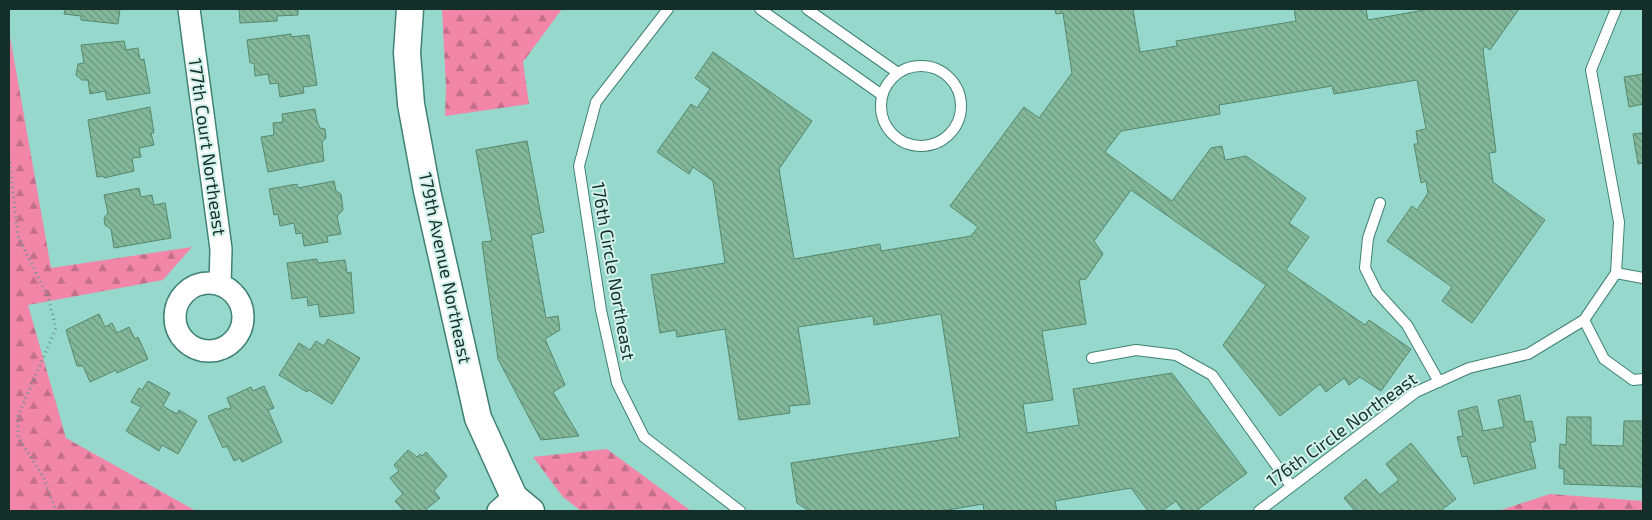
<svg xmlns="http://www.w3.org/2000/svg" width="1652" height="520" viewBox="0 0 1652 520" font-family="'Exo 2',sans-serif">
<style>
.forest{fill:url(#forest-firs)}
.building{fill:url(#building-back-hatch);stroke:#56896e}
.lines{fill:none;stroke-linecap:round;stroke-linejoin:round}
.service-casing{stroke:#408175;stroke-width:12}
.minor-casing{stroke:#408175;stroke-width:24}
.tertiary-casing{stroke:#408175;stroke-width:29}
.path{stroke:#63968c;stroke-width:3;stroke-dasharray:1 4;stroke-linecap:butt}
.service{stroke:#fff;stroke-width:10}
.minor{stroke:#fff;stroke-width:21}
.tertiary{stroke:#fff;stroke-width:26}
.labels{text-anchor:middle;stroke-width:4;stroke-linejoin:round;paint-order:stroke}
.street-label{font-size:18px;fill:#142f2a;stroke:#d2f2ea}
</style>
<defs>
<pattern id="forest-firs" width="22" height="20" patternUnits="userSpaceOnUse" patternTransform="scale(1.25)"><rect width="22" height="20" fill="#f286a9"/><path d="M5 1l3.5 6h-7zM16 11l3.5 6h-7z" fill="#c36e8a"/></pattern>
<pattern id="building-back-hatch" width="6" height="6" patternUnits="userSpaceOnUse" patternTransform="scale(1.25)"><rect width="6" height="6" fill="#84b89b"/><path d="M-1 5l2 2M0 0l6 6M5-1l2 2" fill="none" stroke="#6b967f"/></pattern>
</defs>
<rect width="100%" height="100%" fill="#96d8cb"/>
<path class="forest" d="M442 9H562L523 62 529 104 445 116 446 88Z
M9 31 51 268 192 247 163 280 28 305 66 438 196 511H9Z
M607 449 691 511H581L563 497 533 457Z
M1550 494 1643 501V511H1498Z"/>
<path class="building" d="M65 9H120L118 24 81 20V16L64 14Z
M239 9H298V15L277 16V21L240 23Z
M1055 9H1133L1140 52 1177 46 1176 41 1296 21 1294 9H1366L1368 20 1430 9H1519L1490 50 1485 46 1483 50 1496 152 1489 153 1493 182 1545 220 1472 323 1442 301 1452 287 1387 241 1412 206 1417 210 1428 193 1426 181 1421 183 1414 144H1418L1416 131 1426 129 1417 80 1334 94 1332 86 1219 105 1220 114 1121 131 1105 152 1172 201 1211 148 1222 146 1225 160 1246 156 1306 198 1289 223 1309 237 1286 270 1365 325 1369 320 1411 349 1381 391 1360 377 1349 385 1344 378 1326 392 1320 384 1280 416 1223 345 1266 285 1131 190 1094 241 1103 254 1086 279 1079 280 1086 324 1042 331 1053 400 1023 404 1027 433 1079 425 1073 389 1172 373 1247 473 1196 511H1183L1176 501 1162 511H1148L1131 488 1055 501 1057 511H984L983 504 942 511H809L797 503 791 463 960 437 941 314 874 325 873 316 798 327 810 404 789 406 790 413 739 420 725 329 677 337 676 330 660 333 651 275 725 263 713 181 693 167 689 174 657 152 691 104 697 108 710 89 695 78 713 52 812 121 779 169 794 259 880 244 881 251 971 236 978 227 950 206 1024 107 1039 118 1072 73 1063 13 1056 14Z
M291 34V37L309 35 317 85 303 87 304 93 280 97 278 83 270 84 268 74 255 76 254 63H250L247 40Z
M124 41 126 50 138 48 140 60 144 59 150 93 107 100 105 91 90 94 88 80H82L76 75 78 64 84 63 81 45Z
M1643 74V104L1629 107 1624 77Z
M150 107 154 133H151L154 145 139 148 141 157 132 158 134 171 104 178V176L97 177 88 120Z
M315 109 317 121 320 128 325 129 326 138 322 142 324 161 268 172 261 137 274 135 273 123 283 122 282 114Z
M1643 133V163L1638 164 1633 134Z
M527 141 544 232 531 235 546 318 558 316 560 330 545 339 565 385 553 392 579 436 541 440 498 359 482 242 492 241 476 150Z
M334 181 336 191 341 194 343 210 337 216 341 234 327 236 328 242 304 246 302 233 296 234 294 223 280 226 278 214 274 215 269 189 297 184 298 188Z
M139 188 141 197 152 195 154 205 165 203 171 238 114 248 111 229 105 225 104 218 108 213 104 195Z
M317 259 318 263 345 260 347 273 351 272 354 313 320 317 318 304 308 306 307 297 292 299 287 263Z
M99 314 105 327 112 323 117 333 129 327 135 339 138 337 148 359 117 373 116 370 90 382 83 366H77L66 330Z
M328 339 360 358 332 404 309 390 307 392 279 375 299 343 310 350 316 341 324 346Z
M148 381 170 393 163 406 177 414 179 410 197 421 178 454 162 445 159 451 126 431 141 407 131 402 139 388 142 390Z
M264 386 274 408 268 410 282 442 242 462 240 458 234 461 227 446 223 448 208 416 227 408V410L231 408 227 398 251 387 253 391Z
M1520 395 1525 422 1532 421 1536 441 1530 443 1536 468 1474 484 1467 456 1462 457 1457 437 1463 436 1458 411 1477 406 1483 431 1504 427 1498 400Z
M1567 417H1591V445L1623 446 1624 421H1643V487L1564 484V469L1559 468 1560 444 1566 445Z
M1411 443 1456 499 1440 511H1355L1344 498 1366 479 1380 495 1399 480 1386 464Z
M408 450 417 457 420 454 422 456 426 452 447 476 434 491 440 498 424 511H404L395 501 403 494 390 478 399 471 394 465Z"/>
<g class="lines">
<g class="service-casing">
<path id="service" d="M668 9 596 102 579 166 601 310 617 383 644 437 740 511
M760 9 882 95
M807 9 898 73
M881 106a40 40 0 1 1 80 0a40 40 0 1 1-80 0Z
M1380 203 1368 238 1365 268 1377 292 1407 325 1439 382
M1616 273 1643 278
M1584 320 1604 359 1633 380 1643 379
M1092 358 1136 350 1176 355 1212 375 1291 486
M1259 511 1416 392 1469 368 1528 354 1584 320 1616 273 1619 222 1591 70 1616 9"/>
</g>
<g class="minor-casing">
<path id="minor" d="M189 9 221 249 220 285
M175 317a34 34 0 1 1 68 0a34 34 0 1 1-68 0Z
M498 511 514 497"/>
</g>
<g class="tertiary-casing">
<path id="tertiary" d="M410 9 407 53 411 104 427 191 478 418 514 497 531 511"/>
</g>
<path class="path" d="M9 157 18 236 48 297 56 328 18 416V437L43 476 56 511"/>
<use href="#service" class="service"/>
<use href="#minor" class="minor"/>
<use href="#tertiary" class="tertiary"/>
</g>
<g class="labels">
<g class="street-label">
<text transform="translate(207 147) rotate(82)" y="6">177th Court Northeast</text>
<text transform="translate(445 268) rotate(78)" y="6">179th Avenue Northeast</text>
<text transform="translate(613 271) rotate(80)" y="6">176th Circle Northeast</text>
<text transform="translate(1342 430) rotate(-36)" y="6">176th Circle Northeast</text>
</g>
</g>
<rect width="1652" height="520" fill="none" stroke="#142f2a" stroke-width="20"/>
</svg>
